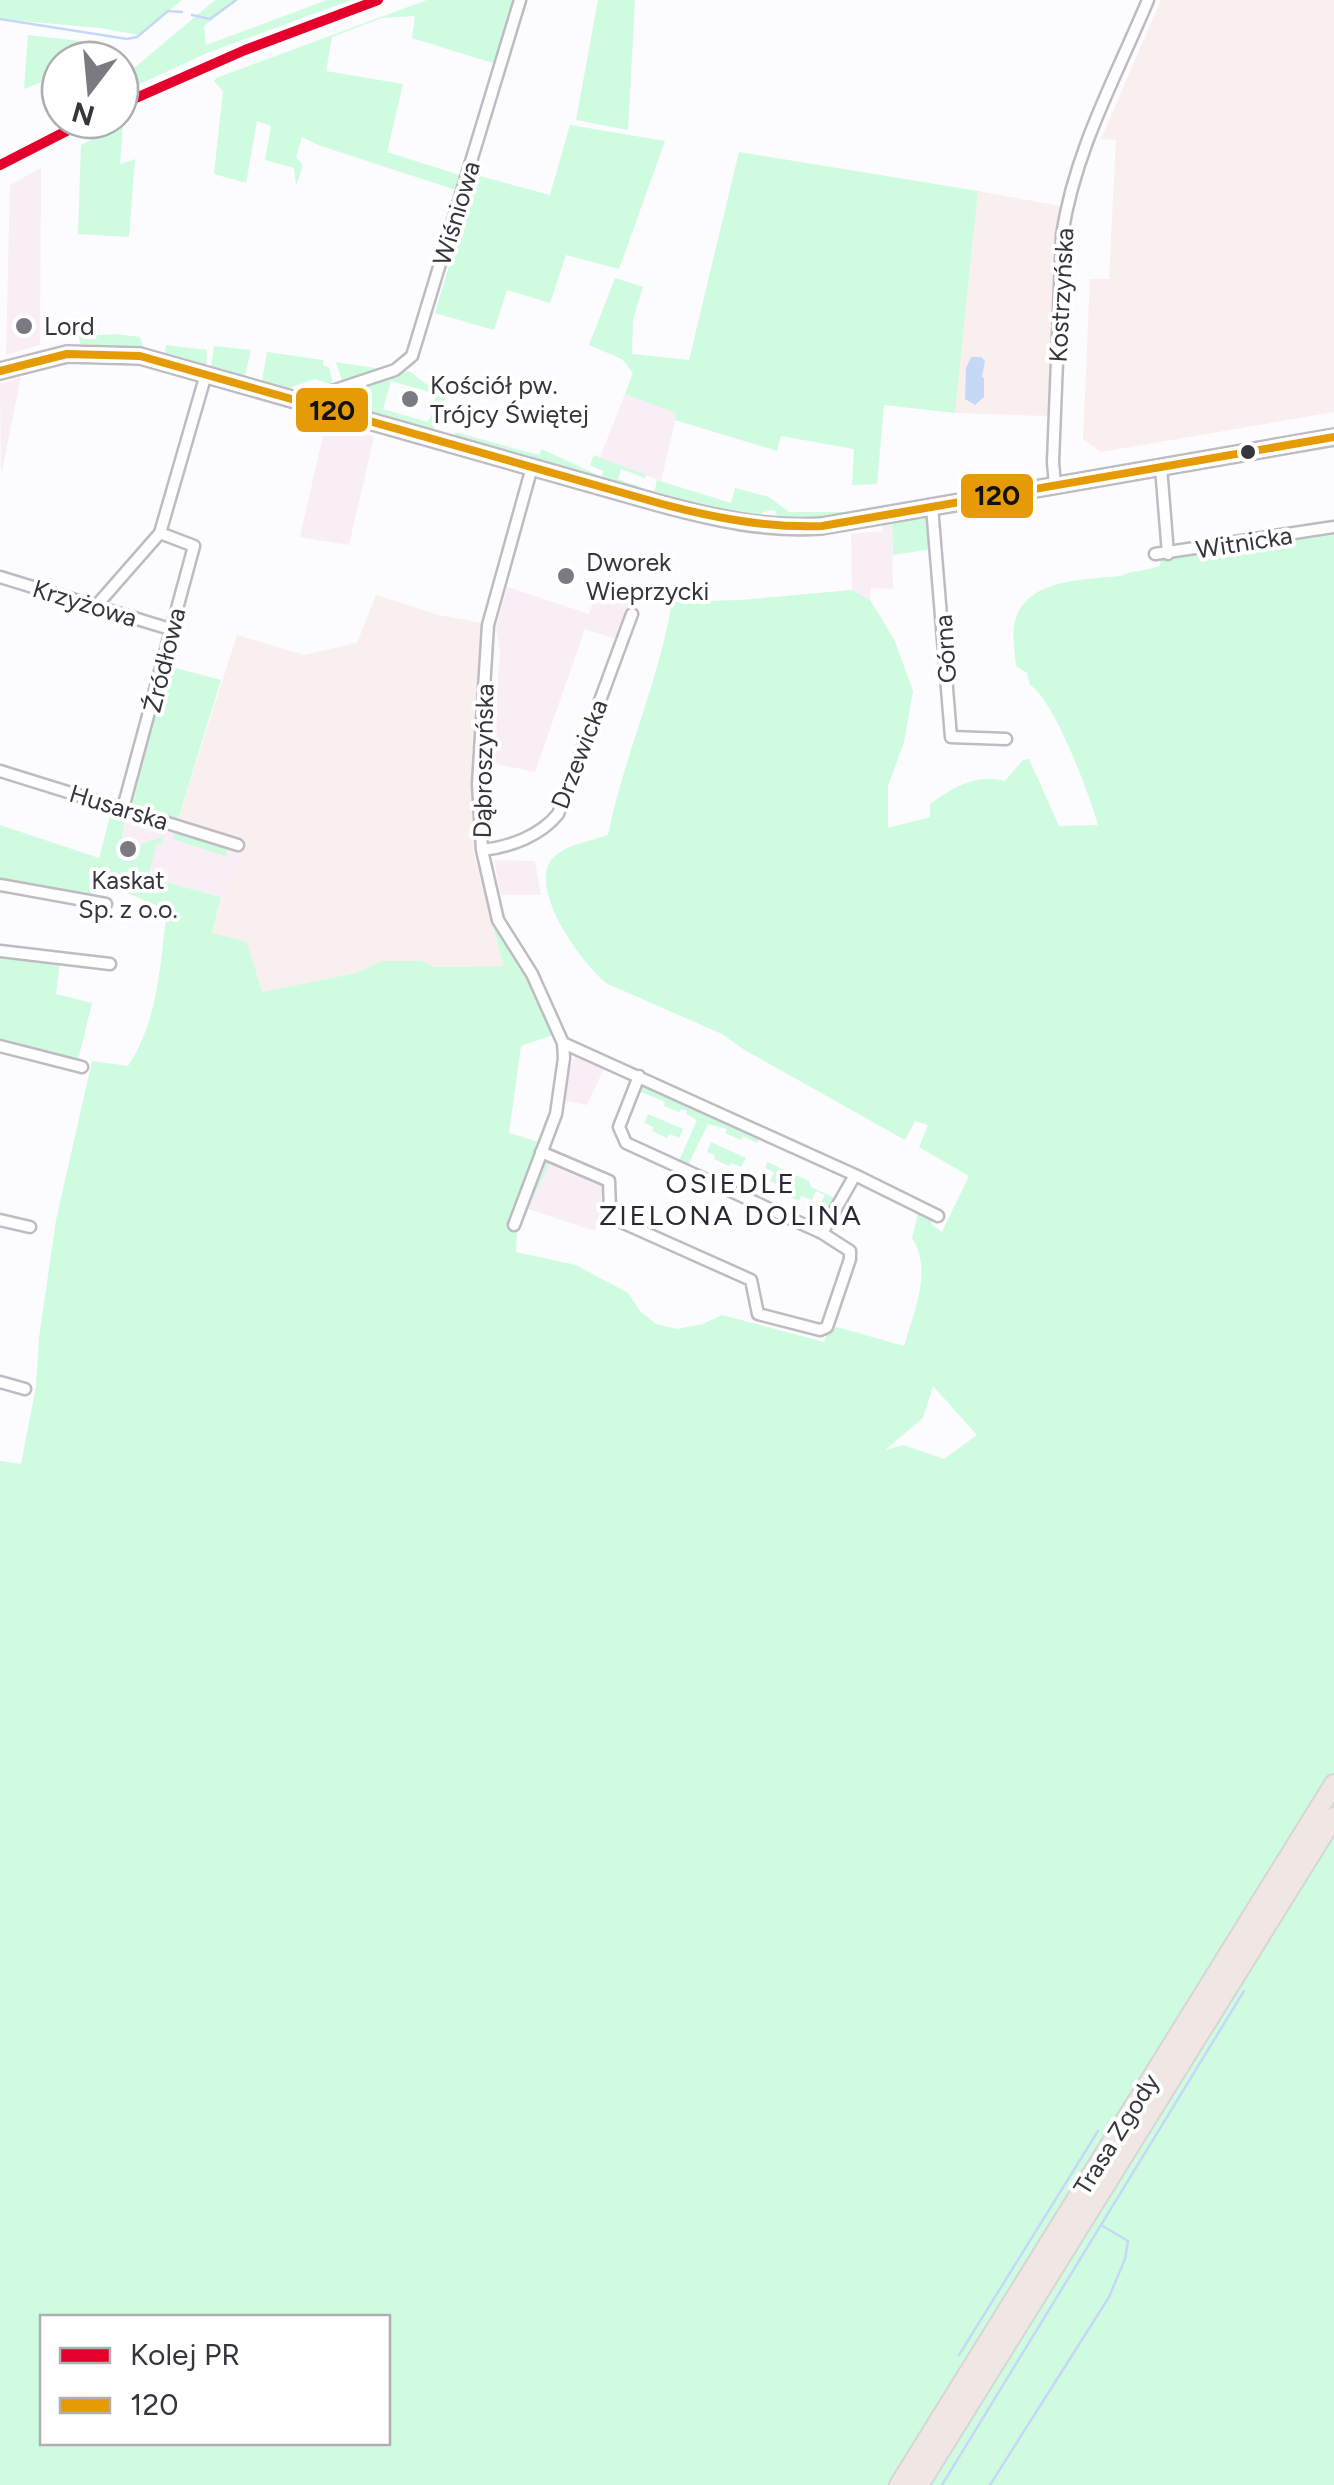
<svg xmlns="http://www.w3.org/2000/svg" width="1334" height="2485" viewBox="0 0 1334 2485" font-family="Figtree,sans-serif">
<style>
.commercial{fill:#f9eef6}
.industrial{fill:#f9efee}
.green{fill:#cffbe0;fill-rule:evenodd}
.water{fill:#c6d8f8}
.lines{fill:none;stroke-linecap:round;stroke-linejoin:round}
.stream{stroke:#c6d8f8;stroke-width:2.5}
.street-casing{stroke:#bebcc2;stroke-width:15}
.secondary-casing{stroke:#bebcc2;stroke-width:20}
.highway-casing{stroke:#d6d5d8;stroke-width:22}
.street{stroke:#fffeff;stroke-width:10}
.secondary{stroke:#faf7f7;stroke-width:15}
.highway{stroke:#f0e6e4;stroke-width:18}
.bus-1-casing{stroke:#fff;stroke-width:15}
.bus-1{stroke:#e49b06;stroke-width:8}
.rail-1-casing{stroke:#fff;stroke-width:18}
.rail-1{stroke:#e4002b;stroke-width:10}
.poi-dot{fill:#7b7a80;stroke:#fff;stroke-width:4}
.bus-dot{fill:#36343c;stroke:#fff;stroke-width:4}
.labels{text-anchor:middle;stroke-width:8;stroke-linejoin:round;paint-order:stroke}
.street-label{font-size:25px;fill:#36343c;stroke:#fff}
.poi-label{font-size:25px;fill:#36343c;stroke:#fff;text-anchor:start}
.neighbourhood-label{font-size:28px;letter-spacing:2.5px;fill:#2c2737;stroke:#fff}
.line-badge{stroke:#fff;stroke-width:4}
.pale-badge-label{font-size:28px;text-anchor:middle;font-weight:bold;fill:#111}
</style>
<rect width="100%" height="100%" fill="#fcfbfe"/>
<path class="commercial" d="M41 168 40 345 6 355 10 185Z
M21 377 1 476 0 384Z
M625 394 677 413 661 481 600 457Z
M326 422 374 437 349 545 300 537Z
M892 523 893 589 871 588 870 600 852 590 851 534 883 531 882 525Z
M507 587 589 614 597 591 630 602 616 639 585 629 535 772 491 763 500 652 496 628Z
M112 807 241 848 226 898 166 882 159 906 95 878Z
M494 860 535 861 541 895H501Z
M578 1051 606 1064 587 1105 563 1100 566 1076Z
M551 1160 607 1185 595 1231 528 1209Z"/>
<path class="industrial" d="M1161 0H1334V412L1101 452 1083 439 1090 279H1109L1116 140 1101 139Z
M978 191 1060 206 1048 416 955 413Z
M376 595 439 615 482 623 472 774 474 854 504 966 434 967 422 961H382L356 973 262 992 247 942 212 934 221 897 226 898 244 839 178 819 237 635 304 655 357 643Z"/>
<path class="green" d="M0 0H182L139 35 100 28 0 19Z
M215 0H238L204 26 206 45 327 0H351L207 53 120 93V80Z
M427 0H516L496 64 412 38 415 16 382 18 332 37 326 71 403 84 387 152 463 176 459 191 318 145 302 137 296 157 303 165 296 186 294 168 265 160 271 126 257 121 246 183 214 174 223 91 214 81 216 78Z
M598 0H635L628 130 576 120Z
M28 35 90 42 95 49 94 58 60 60V75L24 89Z
M123 125 120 164 135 159 129 237 78 234 81 145Z
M570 125 665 141 619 269 566 255 550 303 507 290 494 330 435 313 476 175 550 195Z
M739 152 978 191 955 413 884 405 877 484 852 485 854 449 781 436 777 451 675 420 676 413 625 394 633 373 622 359 589 345 615 278 643 287 633 319 632 354 689 360Z
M116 334 140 337 144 348 80 344 79 336Z
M166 345 207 350 206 365 165 353Z
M214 346 251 350 245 376 211 366Z
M267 352 323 360V366L329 367 333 385 315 379 289 388 262 381Z
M336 362 381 369 342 381Z
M409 371 446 399 443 407 434 404 436 394 391 381 383 409 428 422 432 413 438 414 433 430 363 410 344 393 363 383Z
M455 432 539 455 542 449 602 477 603 471 590 465 594 455 646 475 645 478 621 469 618 479 641 487 643 491 456 437Z
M657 480 731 503 735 488 769 497 789 512H848L818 517 778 518 775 510 763 512 759 517 654 494Z
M928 516 932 549 893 555 892 523Z
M1334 535V2485H0V1461L21 1464 36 1386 39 1338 56 1220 92 1061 128 1066C159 1019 160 964 167 910L95 879 93 897 0 881V825L99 858 112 809 127 814 117 855 135 860 141 844 164 836 162 844 157 843 149 873 166 877V882L221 897 212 933 247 942 262 992 356 973 382 961H422L434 967 504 966 490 915 535 989 553 1035 521 1046 509 1133 539 1142 551 1160 517 1233 516 1252 576 1265 628 1293 640 1311 656 1324 677 1329 703 1324 722 1315 824 1342 827 1334 837 1327 904 1346C914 1312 933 1269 912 1238L919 1210 932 1217 931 1224 942 1232 969 1176 919 1147 928 1125 915 1121 905 1140 743 1049 722 1034 608 984C583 966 522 883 556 855 568 845 593 840 608 835 624 755 659 682 672 602L741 600 852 590 870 600 894 639 913 691 904 742 888 786V828L930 817V804C954 787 975 774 1005 781L1023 760 1029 759 1059 826 1098 825C1090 796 1054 699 1030 685L1027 673 1016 666C1015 653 1012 638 1014 626 1022 578 1084 580 1121 576 1133 570 1147 571 1160 566L1161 556ZM933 1386 977 1435 944 1459 903 1445 885 1450 923 1418ZM42 2318H388V2442H42Z
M168 666 221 680 178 819 133 804 130 799Z
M176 828 225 845 228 857 173 839Z
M0 954 60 961 56 994 92 1003 78 1060 0 1038Z
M641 1084 760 1137 757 1143 743 1136 741 1140 725 1133 727 1129 708 1124 687 1167 678 1163 697 1120 686 1114 687 1111 681 1109 679 1112 664 1106 665 1102 639 1091Z
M648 1114 683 1129 679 1138 670 1134 667 1138 652 1131 654 1127 644 1123Z
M711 1142 746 1158 741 1167 731 1163 729 1166 714 1159 715 1155 707 1152Z
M767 1162 809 1181 811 1187 835 1198 821 1224 811 1223 825 1195 816 1191 812 1200 801 1196 799 1201 778 1191 780 1186 770 1181 774 1172 765 1168Z"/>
<path class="water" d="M971 357H981L985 361 982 377 984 378V397L975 405 965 399 966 368Z"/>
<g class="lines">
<path class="stream" d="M192 15 210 19 236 0
M0 19 127 39 137 37 168 11 182 12
M959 2355 1098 2131
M942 2485 1244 1991
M990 2485 1109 2297 1125 2259 1128 2241 1101 2225"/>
<g class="street-casing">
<path id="street" d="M302 401 395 370 412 356 520 0
M1161 467 1168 554
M1055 485 1053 462 1062 235C1075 150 1115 79 1148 0
M932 507 951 737 1006 739
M1155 554 1334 527
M0 577 170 629
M96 606 160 533 206 374
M0 771 238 845
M123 808 194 546 160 533
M482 850C510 847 540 836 558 814L632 614
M0 885 106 904
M0 951 110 964
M563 1043 855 1175 938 1216
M0 1046 82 1067
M541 1152 609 1181 610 1210 619 1221 751 1280 758 1314 820 1330 827 1327 850 1259V1251L822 1233 626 1143 619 1127 639 1076
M0 1220 30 1227
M514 1225 556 1114 564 1058 563 1043 532 974 498 920 482 850 478 784 488 625 532 467
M822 1233 855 1175
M0 1382 25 1389"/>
</g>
<g class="secondary-casing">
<path id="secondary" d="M0 371 67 354 140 356 662 504C714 518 767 530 822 526L1334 437"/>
</g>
<g class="highway-casing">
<path id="highway" d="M899 2485 1334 1784
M919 2485 1334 1817"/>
</g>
<use href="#street" class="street"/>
<use href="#secondary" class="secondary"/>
<use href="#highway" class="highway"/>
<g class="bus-1-casing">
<path id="bus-1" d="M0 371 67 354 140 356 662 504C715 518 767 528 822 526L1334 437"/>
</g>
<use href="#bus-1" class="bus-1"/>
<g class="rail-1-casing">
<path id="rail-1" d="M120 105 245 50 378 0
M0 165 88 120"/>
</g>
<use href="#rail-1" class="rail-1"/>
</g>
<g class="poi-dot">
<circle cx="24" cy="326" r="10"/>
<circle cx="410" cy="399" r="10"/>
<circle cx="566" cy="576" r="10"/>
<circle cx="128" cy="849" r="10"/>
</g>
<circle class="bus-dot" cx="1248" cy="452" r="9"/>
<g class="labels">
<g class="street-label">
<text transform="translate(456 213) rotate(-73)" y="9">Wiśniowa</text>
<text transform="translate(1061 295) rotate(-87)" y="9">Kostrzyńska</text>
<text transform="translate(1244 542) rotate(-9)" y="9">Witnicka</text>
<text transform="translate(85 603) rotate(17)" y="9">Krzyżowa</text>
<text transform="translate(945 649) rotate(-94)" y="9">Górna</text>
<text transform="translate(164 660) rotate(-76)" y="9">Źródłowa</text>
<text transform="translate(579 754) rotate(-69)" y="9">Drzewicka</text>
<text transform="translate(483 761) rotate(-89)" y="9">Dąbroszyńska</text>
<text transform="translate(119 807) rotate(17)" y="9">Husarska</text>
<text transform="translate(1116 2134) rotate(-58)" y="9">Trasa Zgody</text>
</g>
<g class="poi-label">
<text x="44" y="335">Lord</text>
<text x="430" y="394">Kościół pw.<tspan x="430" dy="29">Trójcy Świętej</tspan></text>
<text x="586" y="571">Dworek<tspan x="586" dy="29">Wieprzycki</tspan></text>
<text x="128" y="889" text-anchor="middle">Kaskat<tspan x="128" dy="29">Sp. z o.o.</tspan></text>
</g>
<g class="neighbourhood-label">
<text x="731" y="1193">OSIEDLE<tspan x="731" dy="32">ZIELONA DOLINA</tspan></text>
</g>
</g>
<g class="line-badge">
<rect x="294" y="386" width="76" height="48" rx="10" fill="#e49b06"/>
<rect x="959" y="472" width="76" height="48" rx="10" fill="#e49b06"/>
</g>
<g class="pale-badge-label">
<text x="332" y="420">120</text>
<text x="997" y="505">120</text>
</g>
<rect x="40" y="2315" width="350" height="130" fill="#ffffff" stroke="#afaeb1" stroke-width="2.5"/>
<rect x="60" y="2348" width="50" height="15" fill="#e4002b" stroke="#afaeb1" stroke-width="2.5"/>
<text x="130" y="2365" font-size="30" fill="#36343c">Kolej PR</text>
<rect x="60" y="2398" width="50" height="15" fill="#e49b06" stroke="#afaeb1" stroke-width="2.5"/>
<text x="130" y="2415" font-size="30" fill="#36343c">120</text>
<g transform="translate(90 90) rotate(196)"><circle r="48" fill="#ffffff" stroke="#afaeb1" stroke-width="2.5"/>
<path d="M0-8L18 38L0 25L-18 38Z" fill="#7b7a80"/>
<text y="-15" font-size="28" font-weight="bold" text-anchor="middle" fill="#36343c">N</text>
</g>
</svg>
